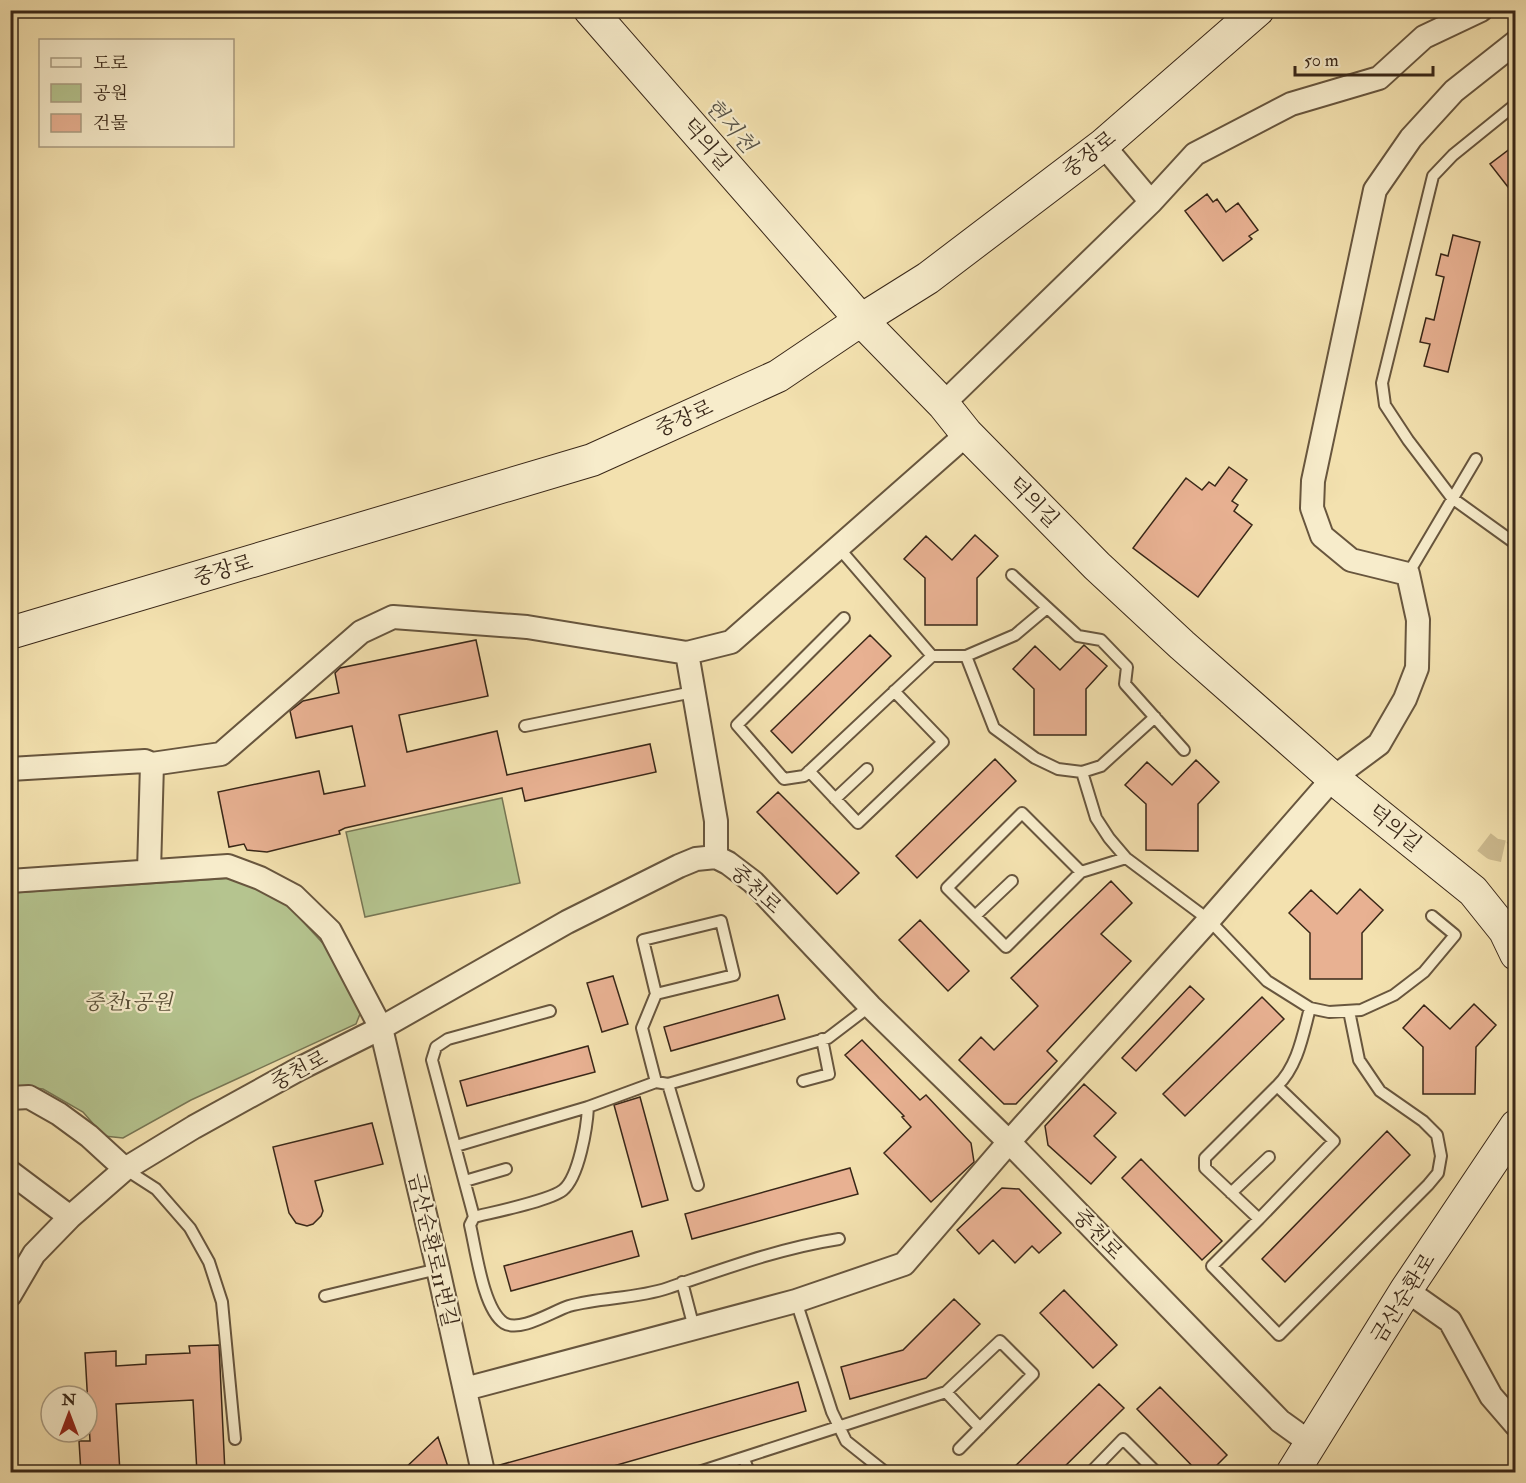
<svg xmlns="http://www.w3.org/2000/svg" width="1526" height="1483" viewBox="0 0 1526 1483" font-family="'IM FELL Double Pica','Noto Serif KR',serif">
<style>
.green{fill:#b5c48f;stroke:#777654;stroke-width:1.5}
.building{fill:#e8b192;stroke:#392718;stroke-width:1.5}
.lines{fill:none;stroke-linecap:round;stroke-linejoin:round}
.street-tunnel{stroke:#cebc91;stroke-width:22;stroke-dasharray:22 11;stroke-linecap:butt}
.lane-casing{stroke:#68563e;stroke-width:14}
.street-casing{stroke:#68563e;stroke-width:26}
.secondary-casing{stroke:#392718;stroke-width:34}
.lane{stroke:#f7eccb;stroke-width:10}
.street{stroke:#f7eccb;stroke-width:22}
.secondary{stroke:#f7eccb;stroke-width:32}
.labels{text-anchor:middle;stroke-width:4.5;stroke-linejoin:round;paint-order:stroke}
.street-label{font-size:21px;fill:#392718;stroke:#f7eccb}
.park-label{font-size:21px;font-style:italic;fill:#584e36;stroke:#f7eccb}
.water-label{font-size:22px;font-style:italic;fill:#575347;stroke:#f7eccb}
</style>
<rect width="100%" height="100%" fill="#f3e1af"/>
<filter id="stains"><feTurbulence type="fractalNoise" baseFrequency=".00333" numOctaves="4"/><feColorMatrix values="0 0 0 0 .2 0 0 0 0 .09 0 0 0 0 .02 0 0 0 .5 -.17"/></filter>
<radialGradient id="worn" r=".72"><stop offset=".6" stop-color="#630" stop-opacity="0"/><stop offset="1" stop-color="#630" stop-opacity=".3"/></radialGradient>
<path class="green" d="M502 798 520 883 365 917 346 832Z
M234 878 284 901 329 950 362 1009 356 1024 191 1100 123 1138 104 1136 83 1112 43 1089 11 1085V893Z"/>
<path class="building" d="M1515 145V196L1490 164Z
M1207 194 1213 202 1217 199 1226 212 1238 203 1258 230 1249 236 1252 239 1223 261 1185 211Z
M1453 235 1480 242 1448 372 1424 366 1430 344 1420 342 1426 318 1434 320 1444 277 1436 275 1441 254 1448 256Z
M1229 467 1247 480 1232 501 1238 505 1234 511 1252 525 1198 597 1133 548 1186 478 1202 490 1209 482 1215 486Z
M975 535 998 556 977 578V625H925V578L904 559 926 536 952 560Z
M870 635 891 656 792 753 771 731Z
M476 640 488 696 399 715 407 752 497 731 507 775 650 744 656 772 525 801 522 788 345 828 339 831 340 834 267 852 247 850 244 844 229 847 218 792 319 771 324 794 365 786 352 726 296 738 290 711 303 701 339 693 335 673 340 668Z
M1084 645 1107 666 1086 689V735H1034V689L1013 669 1035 646 1060 670Z
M995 759 1016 781 917 878 896 856Z
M1196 760 1219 782 1198 804V851L1146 850V804L1125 785 1147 762 1172 785Z
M778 792 859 873 837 894 757 812Z
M1111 881 1132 903 1101 934 1131 961 1047 1051 1057 1061 1016 1104H1004L959 1060 981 1037 994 1050 1038 1006 1011 978Z
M1360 889 1383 910 1362 933V979H1310V933L1289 913 1311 890 1337 914Z
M920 920 969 971 948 991 899 940Z
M613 976 628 1024 602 1032 587 983Z
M1190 986 1204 999 1136 1071 1122 1058Z
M778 995 785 1019 671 1051 664 1027Z
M1262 997 1284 1019 1185 1116 1163 1094Z
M1474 1004 1496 1025 1476 1047 1475 1094H1423V1047L1403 1028 1424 1005 1450 1029Z
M862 1040 920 1100 926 1095 971 1143 974 1162 931 1202 884 1153 911 1127 902 1117 904 1116 845 1055Z
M588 1046 595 1072 467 1106 460 1081Z
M1084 1084 1116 1113 1094 1136 1116 1157 1091 1184 1048 1145 1045 1126Z
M640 1097 668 1200 642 1207 614 1105Z
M372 1123 383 1164 315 1181 323 1211 321 1216 313 1224 307 1226 296 1223 289 1213 273 1147Z
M1387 1131 1410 1155 1285 1282 1262 1259Z
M1141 1159 1222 1241 1202 1260 1122 1178Z
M850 1168 858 1194 692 1239 685 1214Z
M1002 1188 1019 1189 1061 1233 1039 1253 1032 1246 1015 1263 993 1240 979 1254 957 1230Z
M632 1231 639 1256 511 1291 504 1266Z
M1064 1290 1117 1345 1093 1368 1040 1313Z
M954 1299 980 1324 926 1378 850 1399 841 1367 903 1350Z
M219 1345 225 1473H197L193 1400 116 1404 120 1473H81L79 1441H90L85 1353 116 1351V1366L146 1364V1355L190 1353 189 1346Z
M798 1382 806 1411 589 1473H496V1466Z
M1099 1384 1124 1408 1058 1473H1008Z
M1160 1387 1227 1455 1209 1473H1199L1137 1409Z
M438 1437 450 1473H400Z"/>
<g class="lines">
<path class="street-tunnel" d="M1484 842 1493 849 1511 853 1516 849"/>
<g class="lane-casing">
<path id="lane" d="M1516 104 1453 155 1433 176 1382 383 1385 405 1408 440 1452 498 1516 544
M838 547 932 656H966L994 728 1035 758 1058 769 1082 772 1096 818 1109 838 1126 858 1209 920 1267 981 1310 1008 1329 1012 1361 1010 1394 995 1424 972 1455 935 1432 916
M1408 574 1476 459
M1012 575 1078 636 1101 640 1127 667 1125 684 1184 750
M844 618 737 725 784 779 804 776 932 656
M966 656 1015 635 1047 608
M525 726 693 692
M809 771 858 823 943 742 894 691
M1082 772 1101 766 1155 717
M835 799 867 769
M1081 872 1022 813 947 888 1006 947 1081 872 1126 858
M975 916 1012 881
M656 994 734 975 721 921 643 940 656 994 642 1028 656 1082
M550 1011 448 1039 436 1047 432 1060 474 1217 470 1225C476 1250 483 1309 504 1323 520 1333 553 1311 569 1306 601 1297 636 1299 668 1288 724 1269 780 1248 839 1239
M803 1081 829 1074 822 1039
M668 1084 698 1185
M1277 1086 1334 1141 1259 1219 1205 1168V1158L1277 1086C1298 1066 1303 1034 1310 1008
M456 1146 588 1107 656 1082 668 1084 828 1038 870 1006
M125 1169 156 1189 190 1228 209 1262 222 1302 235 1439
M465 1181 506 1169
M1231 1193 1269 1157
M474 1217C494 1212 549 1201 563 1190 579 1177 587 1127 588 1107
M1259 1219 1212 1266 1279 1335 1428 1185 1438 1173 1441 1156 1437 1135 1423 1121 1380 1091 1359 1060 1349 1011
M682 1282 694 1328
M325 1296 438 1269
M796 1301 832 1412 846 1441 885 1472
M946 1392 980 1428
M744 1459 749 1472
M699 1472 946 1392 1000 1341 1033 1374 959 1449
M1091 1472 1123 1439 1156 1472"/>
</g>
<g class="street-casing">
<path id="street" d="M1103 145 1151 202
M943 404 1151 202 1195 154 1291 104 1379 78 1424 37 1481 10
M10 769 145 761 152 764 221 754 361 632 393 617 527 627 687 653
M716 857V821L687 653 731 642 967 434
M149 871 152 764
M10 881 228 866 260 878 294 896 330 931 381 1028 438 1269 483 1472
M10 1098 29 1097 59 1114 89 1136 125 1169
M10 1172 70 1217
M1406 1290 1450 1321 1491 1396 1516 1425
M10 1295 34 1254 70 1217 125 1169 194 1127 299 1069 381 1028 567 922 679 866 696 859 716 857 728 863 753 882 870 1006 1009 1142 1280 1421 1312 1444
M465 1389 796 1301 904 1264 1009 1142 1209 920 1333 778 1379 744 1405 699 1417 668 1418 620 1408 574 1351 560 1322 536 1312 508 1313 481 1375 190 1411 138 1454 91 1516 42"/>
</g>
<g class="secondary-casing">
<path id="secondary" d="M590 10 861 320 943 404 967 434 1097 566 1182 645 1333 778 1473 891 1505 931 1516 954
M10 633 592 460 778 376 861 320 928 278 1103 145 1258 10
M1293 1472 1406 1290 1516 1126"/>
</g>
<use href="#lane" class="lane"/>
<use href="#street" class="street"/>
<use href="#secondary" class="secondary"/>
</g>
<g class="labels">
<g class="street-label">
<text transform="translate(707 144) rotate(49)" y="7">덕의길</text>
<text transform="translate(1089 154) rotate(-38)" y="7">중장로</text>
<text transform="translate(684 418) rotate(-24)" y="7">중장로</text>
<text transform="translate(1034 502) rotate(45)" y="7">덕의길</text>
<text transform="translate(223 570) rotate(-17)" y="7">중장로</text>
<text transform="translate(1395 828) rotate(39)" y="7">덕의길</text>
<text transform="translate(756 889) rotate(43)" y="7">중천로</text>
<text transform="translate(299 1070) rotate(-28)" y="7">중천로</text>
<text transform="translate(1098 1234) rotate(46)" y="7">중천로</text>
<text transform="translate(433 1250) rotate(77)" y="7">금산순환로11번길</text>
<text transform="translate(1403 1298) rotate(-58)" y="7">금산순환로</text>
</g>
<g class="park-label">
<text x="128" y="1009">중천1공원</text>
</g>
<g class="water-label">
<text transform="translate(731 125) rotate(49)" y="8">현지천</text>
</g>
</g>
<rect width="1526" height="1483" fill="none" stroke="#f3e1af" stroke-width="36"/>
<rect x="12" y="12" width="1502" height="1459" fill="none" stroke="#392718" stroke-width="3"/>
<rect x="18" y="18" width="1490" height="1447" fill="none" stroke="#392718" stroke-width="1.5"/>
<rect x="39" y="39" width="195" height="108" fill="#f7eccb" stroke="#ab9d83" stroke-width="1.5"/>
<rect x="51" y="58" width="30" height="9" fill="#f7eccb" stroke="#ab9d83" stroke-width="1.5"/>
<text x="93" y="69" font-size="18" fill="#392718">도로</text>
<rect x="51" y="84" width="30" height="18" fill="#b5c48f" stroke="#ab9d83" stroke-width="1.5"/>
<text x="93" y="99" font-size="18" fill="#392718">공원</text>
<rect x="51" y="114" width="30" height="18" fill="#e8b192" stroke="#ab9d83" stroke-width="1.5"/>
<text x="93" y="129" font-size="18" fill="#392718">건물</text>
<g transform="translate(69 1414)"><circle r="28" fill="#f7eccb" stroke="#ab9d83" stroke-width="1.5"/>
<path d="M0-4.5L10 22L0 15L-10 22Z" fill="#8f2418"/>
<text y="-9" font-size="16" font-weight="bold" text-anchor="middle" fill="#392718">N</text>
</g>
<path d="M1295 66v9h138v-9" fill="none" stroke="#392718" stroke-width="3"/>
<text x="1304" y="66" font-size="18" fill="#392718" stroke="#f7eccb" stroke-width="4.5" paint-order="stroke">50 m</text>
<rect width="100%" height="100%" filter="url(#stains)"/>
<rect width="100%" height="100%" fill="url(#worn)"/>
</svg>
